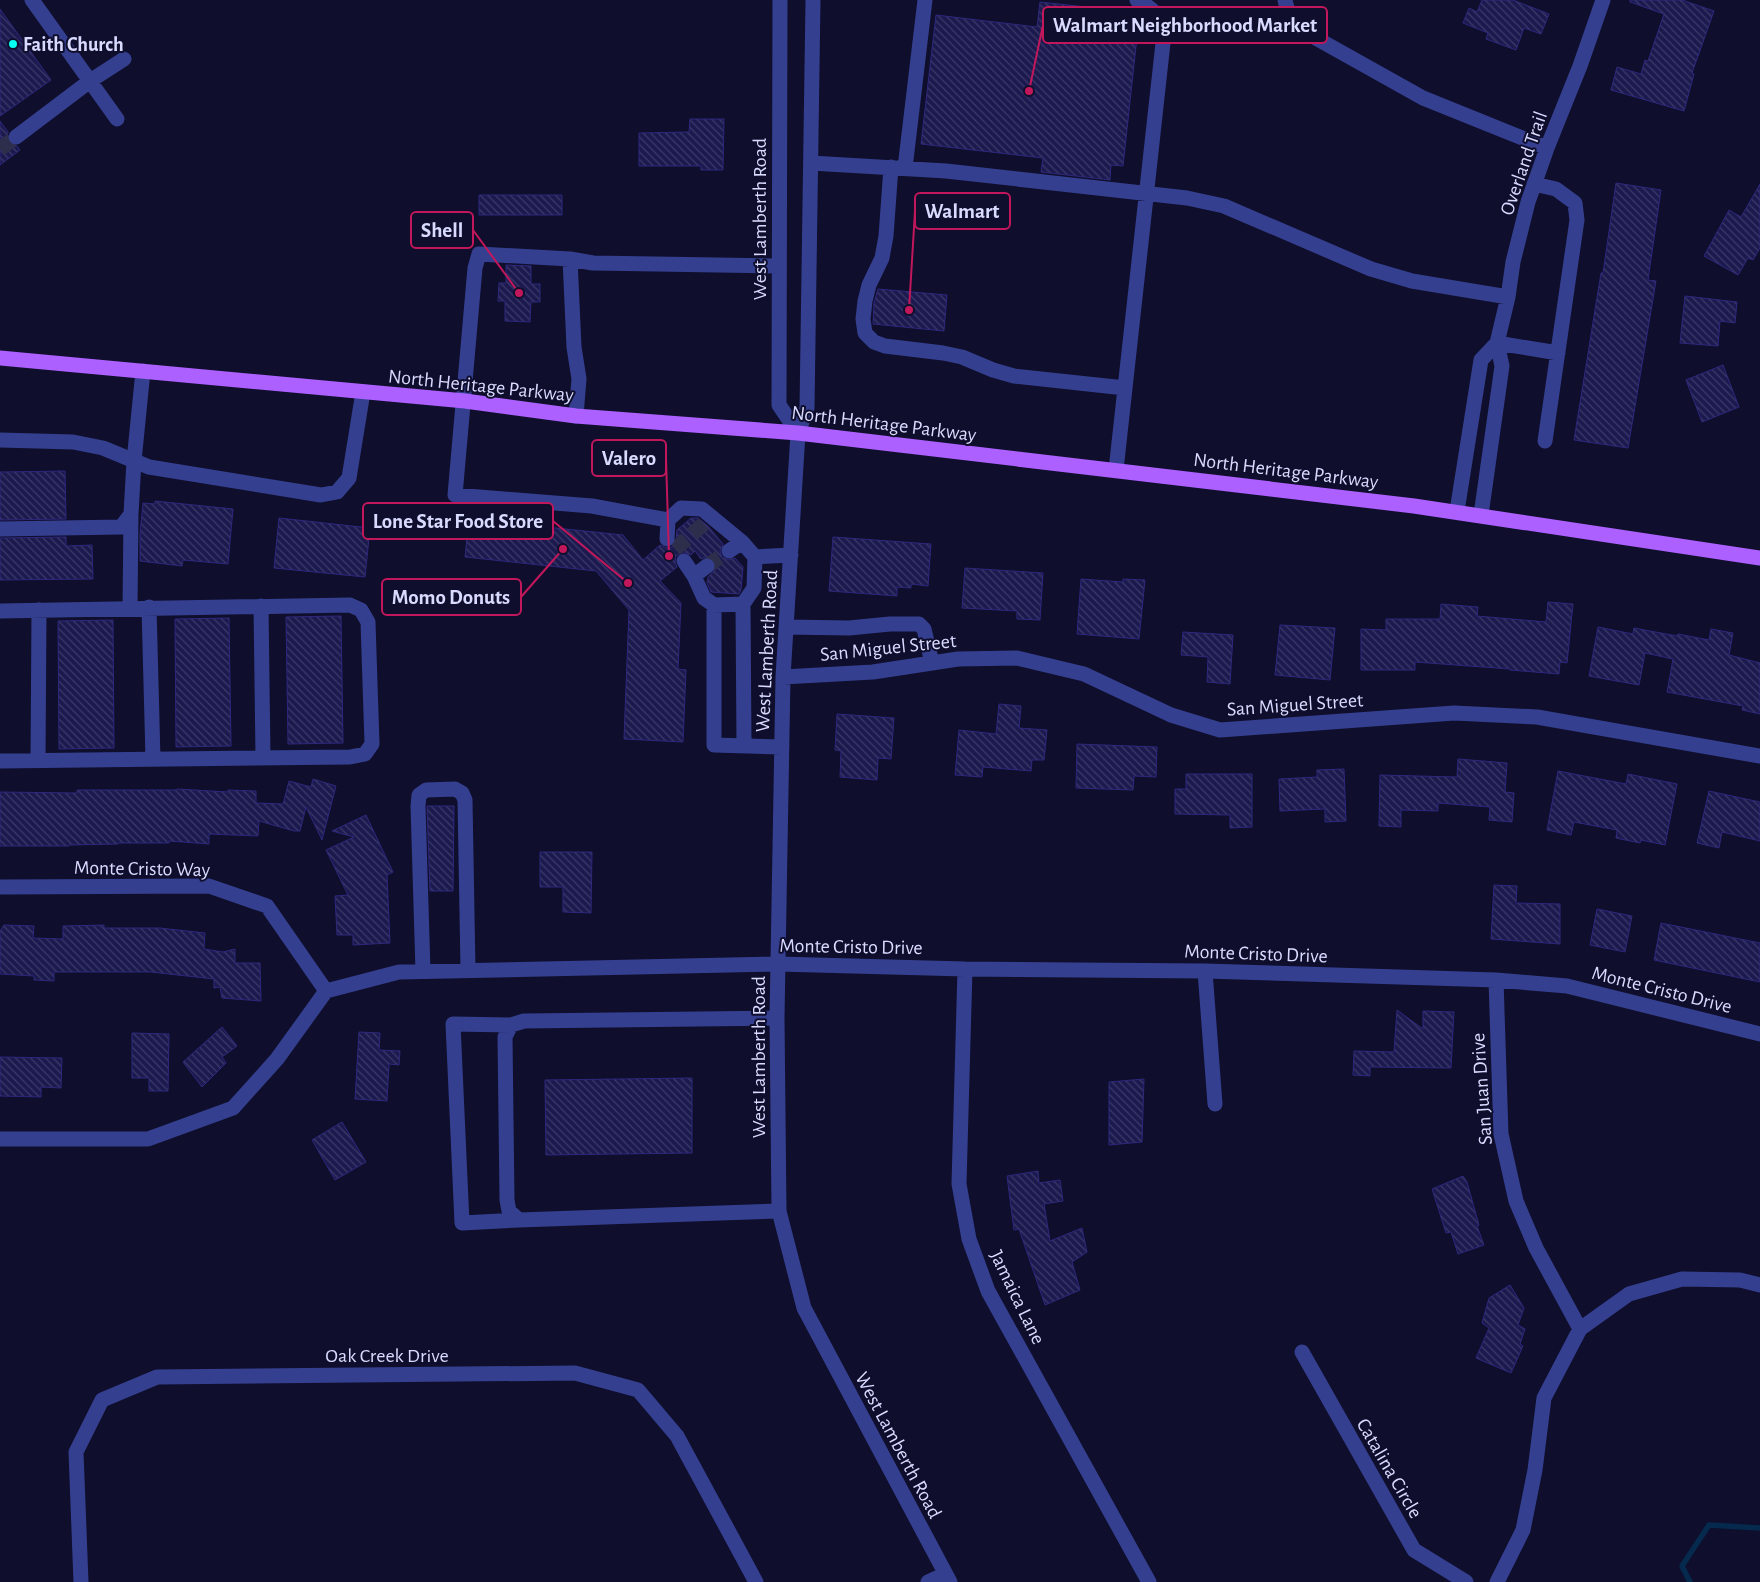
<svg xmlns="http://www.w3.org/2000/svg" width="1760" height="1582" viewBox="0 0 1760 1582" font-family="'Alegreya Sans',sans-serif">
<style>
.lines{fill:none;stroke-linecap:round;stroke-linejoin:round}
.stream{stroke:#052a4e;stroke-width:5.5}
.building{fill:url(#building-back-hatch);stroke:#2d287d}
.minor-tunnel{stroke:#2d2d4c;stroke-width:15;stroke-dasharray:15 8;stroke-linecap:butt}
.minor{stroke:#353f8f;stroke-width:15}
.major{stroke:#ac60ff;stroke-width:15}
.poi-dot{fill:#05fff3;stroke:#0f0e2c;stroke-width:2}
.labels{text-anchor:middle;stroke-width:4;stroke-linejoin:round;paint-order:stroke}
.poi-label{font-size:20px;font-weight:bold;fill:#d9daff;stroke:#0f0e2c;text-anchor:start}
.street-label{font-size:20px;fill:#d9daff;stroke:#0f0e2c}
.leader{fill:none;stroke:#c2185b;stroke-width:2}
.callout-dot{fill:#c2185b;stroke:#0f0e2c;stroke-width:2}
.callout{fill:#0f0e2c;stroke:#c2185b;stroke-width:2}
.callout-label{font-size:21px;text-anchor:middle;font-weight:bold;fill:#d9daff}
</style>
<defs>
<pattern id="building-back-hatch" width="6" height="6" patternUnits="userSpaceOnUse" patternTransform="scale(1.25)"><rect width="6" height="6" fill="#1c194f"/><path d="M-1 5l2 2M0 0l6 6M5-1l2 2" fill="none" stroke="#3c3a69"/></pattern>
</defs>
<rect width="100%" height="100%" fill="#0f0e2c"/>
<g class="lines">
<path class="stream" d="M1690 1582 1682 1566 1709 1525 1760 1528"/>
</g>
<path class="building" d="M1482 0H1513L1549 14 1541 34 1524 28 1516 50 1486 39 1488 33 1463 23 1469 8 1477 12Z
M1630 0H1682L1714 11 1692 73 1694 74 1684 111 1611 90 1617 67 1641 74 1645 60 1648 61 1664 14 1630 2Z
M1040 2 1105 9 1102 33 1137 37 1123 166 1111 165 1110 180 1041 172 1043 158 921 144 936 15 1037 27Z
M0 9 51 80 0 116Z
M690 119H724L723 170H701V166H639V133L689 132Z
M0 121 8 132 7 138 8 142 12 145 17 146 20 150 0 165Z
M1616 183 1661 190 1648 280 1656 281 1628 448 1574 440 1601 273H1603Z
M1760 184V248L1753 260 1748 258 1738 275 1704 256 1729 210 1741 217Z
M479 195H562V215H479Z
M506 265 531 266V284H540V302H531L530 322 505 321V301H498L499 283H506Z
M878 289 947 295 944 331 873 324 874 303Z
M1685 296 1737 302 1735 323 1720 321 1718 346 1680 343Z
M1723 365 1739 407 1702 422 1686 380Z
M65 471 66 519 0 520V472Z
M155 501 233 509 228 564 183 560 182 566 140 561V534L143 503 155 504Z
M279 518 370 528 365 577 274 568Z
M691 518H698L708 526 723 544 720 551 722 557 729 560 735 558 743 567 741 590 739 594 711 592 707 583 708 577 716 569 714 560 706 557 701 559 695 551 691 555 683 552 676 556 675 562 677 567 660 581 681 603 678 669 686 670 683 742 624 739 629 610 596 571 465 557 469 519 623 535 643 560 660 545 666 548 672 547 676 540 677 530Z
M66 537V546L92 545 93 579 0 580V538Z
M833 537 931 544 928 586 911 584V588L897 587V596L829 591Z
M965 568 1043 573 1040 620 1017 619V611L962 608Z
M1081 579 1123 582V579L1145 580 1139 639 1077 634Z
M1548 602 1573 604 1567 663 1560 662 1559 674 1510 670V669L1415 662V670H1361V629L1386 630V619H1440L1441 604 1478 607 1477 616 1546 622Z
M341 616 343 743 288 744 286 617Z
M229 618 231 746 176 747 175 619Z
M113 620 114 748 59 749 58 621Z
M1280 625 1335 628 1330 680 1275 675Z
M1598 627 1633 634 1634 628 1677 636 1678 634 1709 640 1711 629 1733 633 1729 655 1760 663V714L1742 710 1743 706 1667 692 1673 659 1645 653 1639 685 1589 676Z
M1183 632 1233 635 1230 684 1207 682 1208 657 1181 655Z
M999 704 1021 706 1019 728 1047 730 1044 760H1032L1031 771 983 767 982 777 955 775 959 730 996 734Z
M837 714 894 718 891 759 878 758 877 780 840 777 841 751 835 750Z
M1077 744 1157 747 1156 777 1134 776 1133 790 1076 788Z
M1458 759 1507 763 1505 792 1514 793 1512 822 1489 820 1490 807 1438 803V811L1401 810V827L1379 826 1380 775 1457 777Z
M1344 769 1346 821 1325 822V809L1280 811 1279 779 1317 777V770Z
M1558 771 1626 784 1628 774 1677 784 1665 845 1641 840 1640 843 1616 838 1617 830 1574 822 1571 835 1547 830Z
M1186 774H1252V827L1230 828V815L1175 814V789H1186Z
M313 779 336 786 322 840 306 807 300 831H294L259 821 258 836 209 834V844L169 841V843H118V844L69 845V846H0V792L77 793V790H177V789L228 792V790L256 791V803L283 804 289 781 311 787Z
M1709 791 1760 802V841L1722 832 1719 848 1697 843Z
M427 806H454L453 891H430Z
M366 815 393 872 387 875 390 943 353 945V935H337L335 896 348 895 326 850 354 837 332 831Z
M540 852H592L591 913 563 912V887H540Z
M1494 885 1517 886 1516 903 1560 904V944L1491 939Z
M1597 909 1632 916 1625 952 1590 945Z
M1661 923 1760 943V982L1654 960Z
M4 925 34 926 33 938 63 939V926L104 925V928H160L205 933 204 949 223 952 235 949V963H260L261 1001 222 998 220 987 214 988V979L151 972H54V981L34 980V976L0 974V931Z
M1397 1010 1423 1029V1011L1454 1012 1451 1068 1370 1067V1076L1353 1075 1354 1051 1394 1052Z
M222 1027 237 1046 222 1057 226 1063 202 1087 183 1062Z
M359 1032 380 1033 379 1050 400 1051 399 1065 389 1064 387 1101 355 1099Z
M132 1033 169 1034 168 1091H149V1078H132Z
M0 1057 62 1058 61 1088 41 1087V1097L0 1096Z
M692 1078V1153L546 1155 545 1080Z
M1144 1079 1142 1142 1109 1145V1082Z
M342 1122 366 1162 335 1180 312 1140Z
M1038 1171 1039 1183 1060 1180 1063 1201 1044 1204 1050 1241 1082 1228 1087 1252 1072 1262 1080 1290 1045 1305 1019 1229 1014 1230 1007 1176Z
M1463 1176 1467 1182 1479 1225 1477 1226 1484 1245 1458 1254 1451 1232 1446 1233 1432 1189Z
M1510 1285 1524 1308 1518 1325 1525 1329 1520 1344 1523 1346 1511 1373 1476 1358 1489 1328 1482 1323 1489 1298Z"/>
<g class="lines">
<path class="minor-tunnel" d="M0 149 16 137
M675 549 705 523
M707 566 729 551"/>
<path class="minor" d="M32 0 117 119
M780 0 779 405 798 433
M813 0 807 408 798 433 783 677 777 1018 779 1211 804 1308 950 1582
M1285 0C1288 15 1293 22 1305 32L1423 98 1547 148
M16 137 90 81 124 59
M811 163 946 171 1187 198 1224 206 1371 269 1412 281 1508 297
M891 167 886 236 882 258 869 285 865 301 863 319 865 333 874 342 885 346 943 353 962 357 993 370 1014 376 1125 388
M905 168 925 0
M1534 184 1556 189 1575 203 1577 220 1545 441
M570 259 574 347 579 379 576 416
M1497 343 1558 353
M0 440 73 442 103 448 149 467 321 495 337 492 349 478 363 392
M1116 470 1163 43C1160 18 1160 12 1137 0
M1457 511 1481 360 1497 343
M1481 515 1502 366 1497 343 1508 297 1513 262 1528 202 1547 148 1580 66 1603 0
M668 520 681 508 702 509 742 542 755 557 754 588 743 604 744 746
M0 529 121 527 131 514 134 461 143 371
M667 539 668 520 592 506 455 495 475 268 479 254 570 259 593 263 779 266
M729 551 742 542
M755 557 791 555
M684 561 694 576 704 598 714 605V745L782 747
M694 576 707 566
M714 605 743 604
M261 606 263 758
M149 607 153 759
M130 608 131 514
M0 611 350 605 361 610 368 622 372 744 365 754 350 757 0 761
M786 627 849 628 890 624H919L924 629 932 663
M783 677 873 672 958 659 1017 658 1084 674 1171 715 1220 730 1454 713 1537 717 1760 756
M38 761 39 610
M0 887 209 886 267 906 326 991
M965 969 959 1184 969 1239 988 1291 1149 1582
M423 971 418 806 419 795 426 790 455 789 462 793 465 800 468 970
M1205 971 1215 1104
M1496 980 1501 1134 1516 1201 1536 1248 1580 1329
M777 1018 524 1021 511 1025 505 1037 507 1200 509 1211 519 1220 779 1211
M511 1025 453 1024 462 1223 519 1220
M0 1139H148L233 1108 277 1059 326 991 399 972 778 964 965 969 1205 971 1496 980 1567 986 1760 1034
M1302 1352 1414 1550 1466 1582
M81 1582 76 1452 102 1400 157 1377 575 1373 638 1390 677 1436 756 1582
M928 1582 945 1574
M1497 1582 1523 1530 1535 1470 1544 1398 1580 1329 1629 1294 1682 1279 1740 1280 1760 1285"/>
<path class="major" d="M0 358 465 401 576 416 798 433 1414 506 1760 558"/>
</g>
<circle class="poi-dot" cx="13" cy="44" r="5"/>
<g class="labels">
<g class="poi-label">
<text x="23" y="51">Faith Church</text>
</g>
<g class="street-label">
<text transform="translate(1523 163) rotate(-71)" y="7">Overland Trail</text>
<text transform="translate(759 219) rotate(-90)" y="7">West Lamberth Road</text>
<text transform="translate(481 385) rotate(6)" y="7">North Heritage Parkway</text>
<text transform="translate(884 423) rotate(7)" y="7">North Heritage Parkway</text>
<text transform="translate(1286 470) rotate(7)" y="7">North Heritage Parkway</text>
<text transform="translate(888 647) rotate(-6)" y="7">San Miguel Street</text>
<text transform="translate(766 651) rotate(-87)" y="7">West Lamberth Road</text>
<text transform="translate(1295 704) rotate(-4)" y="7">San Miguel Street</text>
<text transform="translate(142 868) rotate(1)" y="7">Monte Cristo Way</text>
<text transform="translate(851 946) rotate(1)" y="7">Monte Cristo Drive</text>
<text transform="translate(1256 953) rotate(2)" y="7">Monte Cristo Drive</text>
<text transform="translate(1662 989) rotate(14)" y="7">Monte Cristo Drive</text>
<text transform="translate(758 1057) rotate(-90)" y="7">West Lamberth Road</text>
<text transform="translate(1481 1089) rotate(-94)" y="7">San Juan Drive</text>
<text transform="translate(1018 1297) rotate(64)" y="7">Jamaica Lane</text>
<text x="387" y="1362">Oak Creek Drive</text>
<text transform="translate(899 1445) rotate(62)" y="7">West Lamberth Road</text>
<text transform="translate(1390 1468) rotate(60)" y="7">Catalina Circle</text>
</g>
</g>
<path class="leader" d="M1029 91L1043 25M909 310L915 211M519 293L473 230M669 556L666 458M628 583L553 521M563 549L521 597"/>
<g class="callout-dot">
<circle cx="1029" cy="91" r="5"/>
<circle cx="909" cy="310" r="5"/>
<circle cx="519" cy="293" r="5"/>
<circle cx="669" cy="556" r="5"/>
<circle cx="628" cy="583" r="5"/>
<circle cx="563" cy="549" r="5"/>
</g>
<g class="callout">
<rect x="1043" y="7" width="284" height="36" rx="5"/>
<rect x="915" y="193" width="95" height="36" rx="5"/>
<rect x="411" y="212" width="62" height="36" rx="5"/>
<rect x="592" y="440" width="74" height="36" rx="5"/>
<rect x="363" y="503" width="190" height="36" rx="5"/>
<rect x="382" y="579" width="139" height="36" rx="5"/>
</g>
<g class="callout-label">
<text x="1185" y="32">Walmart Neighborhood Market</text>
<text x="962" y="218">Walmart</text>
<text x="442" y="237">Shell</text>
<text x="629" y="465">Valero</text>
<text x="458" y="528">Lone Star Food Store</text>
<text x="451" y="604">Momo Donuts</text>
</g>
</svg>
